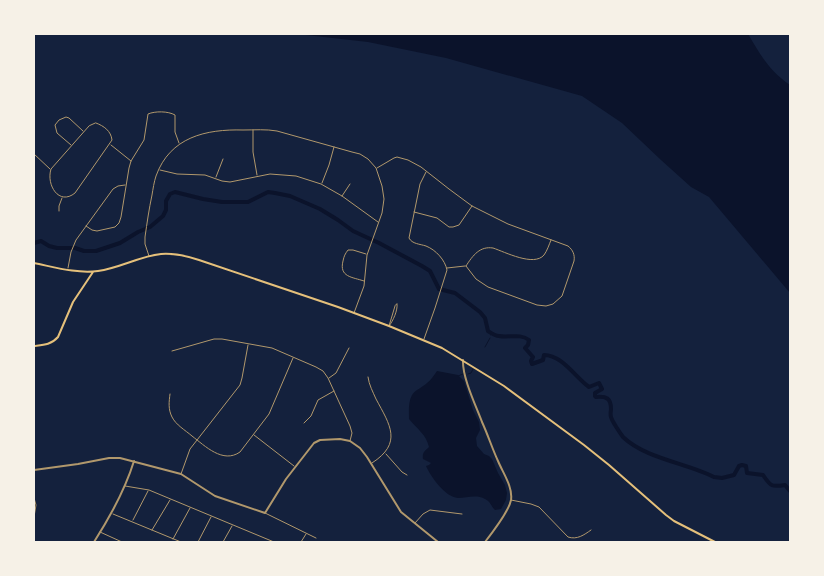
<svg xmlns="http://www.w3.org/2000/svg" width="824" height="576" viewBox="0 0 824 576" font-family="'Source Serif 4',serif">
<style>
.water{fill:#0b132b}
.lines{fill:none;stroke-linecap:round;stroke-linejoin:round}
.stream{stroke:#0b132b;stroke-width:1}
.river{stroke:#0b132b;stroke-width:4}
.minor{stroke:#b1986c;stroke-width:1}
.tertiary{stroke:#b1986c;stroke-width:2}
.secondary{stroke:#e5c07b;stroke-width:2}
</style>
<rect width="100%" height="100%" fill="#14213d"/>
<path class="water" d="M297 34H748C761 56 769 70 790 85V293L709 197 691 187 661 160 622 123 582 96 446 58 368 42Z
M437 371 458 375 464 381 473 410 479 422 480 430 476 438 477 446 484 454 489 456 492 459 498 473 505 485 507 493 506 500 501 509 495 510C491 506 490 501 485 499 476 494 467 498 458 498 445 497 431 477 426 466L429 465 431 463 423 459C422 452 425 451 429 447 426 434 417 429 409 419 409 412 408 402 412 395 415 390 423 387 427 383 431 380 434 375 437 371Z"/>
<g class="lines">
<path class="stream" d="M491 335 492 334
M485 347 490 338
M468 374 471 373 473 369
M458 376 463 374"/>
<path class="river" d="M34 243 41 241 49 246 57 248H75L84 251H96L120 243 138 232 150 227 163 216 166 210V201L170 194 175 192 203 199 222 202H248L268 192 275 193 290 196 320 209 338 220 353 231 379 243 422 266 430 271 439 289 455 293 480 312 485 318 488 331C491 333 495 336 499 336 509 338 520 333 529 340L528 345 525 348 533 357 531 361 532 364 543 360 544 355C562 355 575 377 589 387L599 383 602 389 595 393V396L596 397C606 396 611 398 611 409 611 411 610 414 611 417 612 421 620 433 623 437 646 459 687 463 714 477L722 478 734 475 739 466 742 465 746 466 747 473 763 475C771 487 772 487 785 485L790 491"/>
<path class="minor" d="M96 123C104 126 111 131 112 140L75 193C59 206 46 185 51 169L89 126Z
M253 130V152L257 175
M71 145 57 133 55 125 59 120 66 117 69 118 83 131
M111 145 131 161
M34 154 50 169
M377 168 394 158 397 157 408 160 421 167 449 189 472 206 508 224 568 246C573 250 575 255 574 261L562 296 553 304 546 306 537 305 488 287 476 279 466 266
M160 170 177 174 205 175 222 181 230 182 270 174 296 176 321 184 342 196 378 222
M216 177 223 159
M322 183 329 165 334 147
M342 196 350 184
M59 211V206L62 198
M414 212 437 218 449 227H453L459 225 472 206
M86 226 92 230 97 231 115 227 119 223 121 217 129 168 131 161 144 140 148 114C155 111 168 111 175 115V132L179 143
M149 256 145 244V237C147 223 149 209 152 195 153 189 154 182 156 176 170 137 206 129 243 130 255 130 266 129 277 131L352 152 360 154 368 159 376 168 382 186 384 199 382 213 367 255 364 286 354 313
M466 266C473 255 480 246 493 248 505 252 534 267 544 255 547 251 549 245 551 240
M68 268 71 252 76 240 113 189 118 186 125 185
M447 268 465 266
M364 281C352 277 339 277 343 261 344 256 345 254 348 250H353L366 254
M397 304C398 310 393 321 389 326L395 306Z
M424 339 435 308 447 270C445 260 436 250 426 246 420 244 412 244 409 238L420 184 426 172
M172 351 214 339H222L272 348 316 367 323 371 328 378 350 426 352 433 350 441
M368 377C369 385 373 392 376 399 390 425 403 443 372 463
M329 378 336 373 349 348
M170 394C169 402 168 409 172 417 176 425 185 430 192 436 205 446 223 464 240 452L269 414 293 358
M304 423 311 416 318 400 334 391
M254 435 294 466
M386 454 402 472 407 475
M181 474 190 449 240 385 242 378 248 345
M125 486 149 490 274 542
M34 498 36 505 34 517
M511 500 531 504 539 507 568 537C577 540 584 535 591 530
M265 513 316 538
M113 514 181 542
M133 520 148 491
M415 523 423 514 430 510 462 514
M152 530 170 500
M100 532 122 542
M173 539 190 508
M198 542 211 517
M223 542 232 526
M301 542 306 534"/>
<path class="tertiary" d="M463 360C462 377 476 406 482 422 488 435 492 448 498 461 503 473 513 487 511 500 509 511 492 533 485 542
M34 470 78 464 109 458H120L181 474 215 496 265 513 286 479 314 443 320 440 340 439 350 441 360 448 367 457 401 512 438 542
M94 542C110 517 125 490 134 461"/>
<path class="secondary" d="M34 263C54 267 77 274 98 271 120 268 140 256 161 254 174 253 187 256 199 260L338 307 389 326 442 348 504 386 584 445 609 465 666 515 674 521 715 542
M34 346C43 345 51 345 58 337L73 302 93 272"/>
</g>
<rect width="824" height="576" fill="none" stroke="#f6f1e7" stroke-width="70"/>
</svg>
